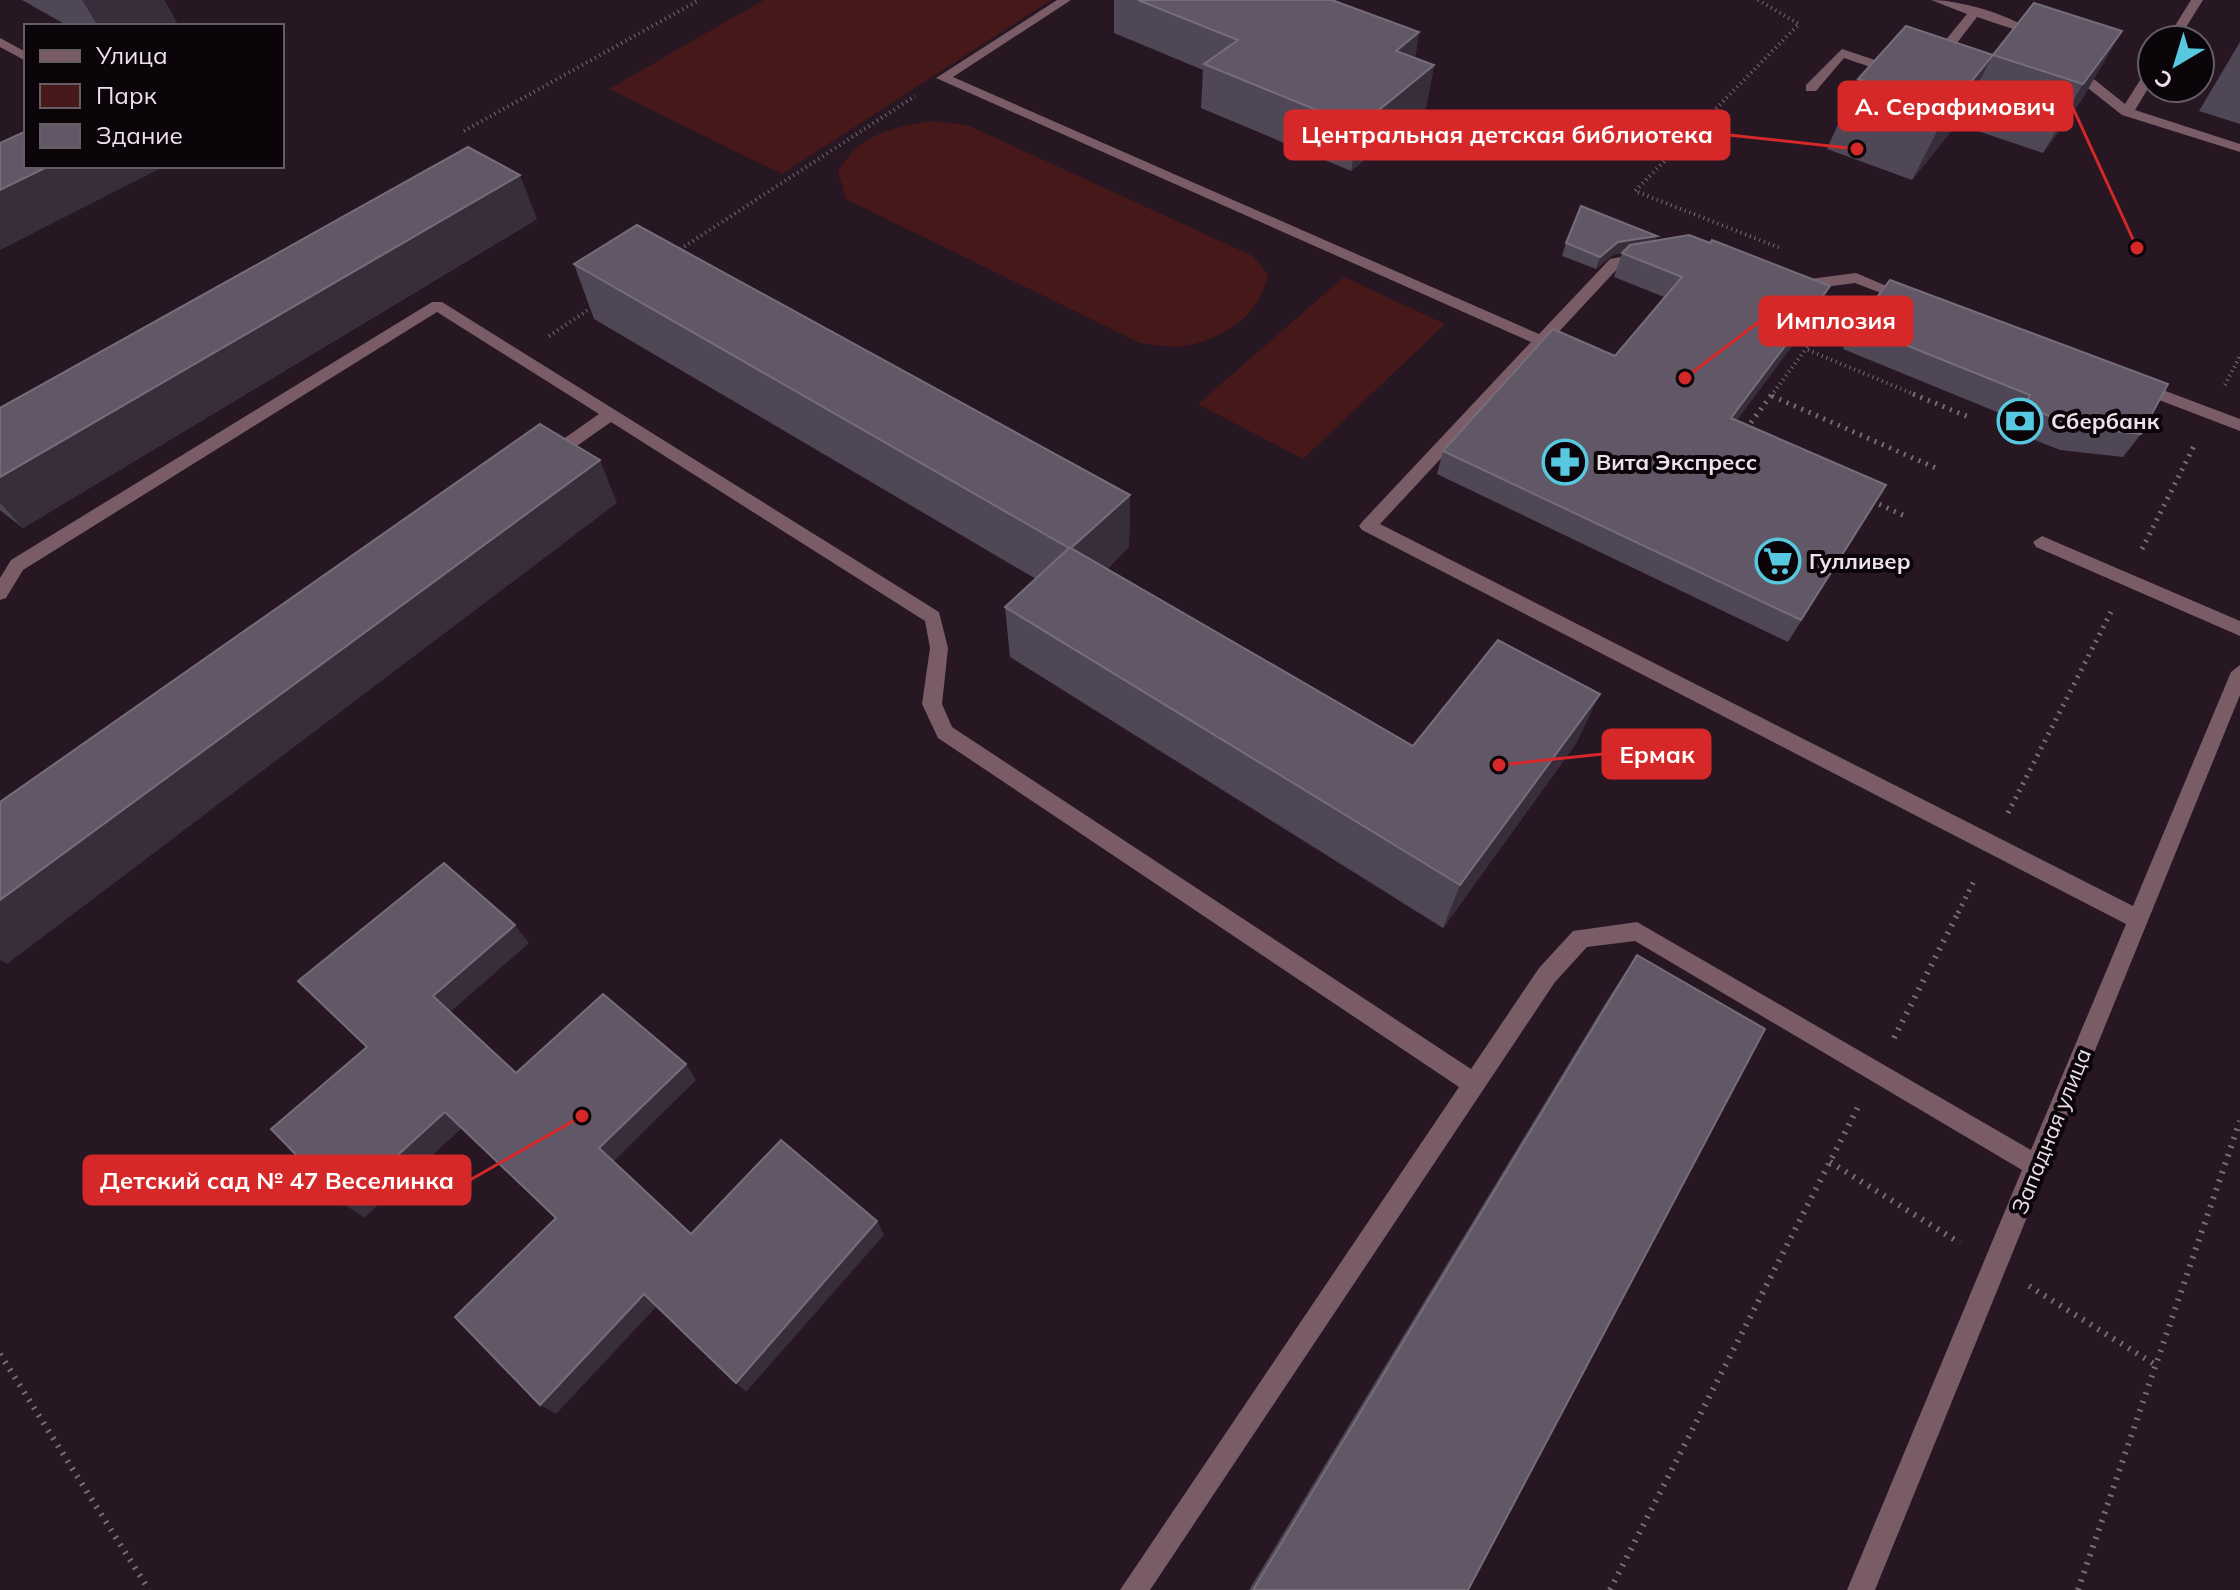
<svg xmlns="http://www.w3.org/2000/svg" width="2240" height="1590" viewBox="0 0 2240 1590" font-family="Mulish,sans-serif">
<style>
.green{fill:#471819}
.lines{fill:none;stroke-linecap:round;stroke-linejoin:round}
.path-far2{stroke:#796c76;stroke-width:4;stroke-dasharray:1 4;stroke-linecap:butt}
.path-far1{stroke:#796c76;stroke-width:5;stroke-dasharray:2 6;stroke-linecap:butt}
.path{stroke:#796c76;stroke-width:6;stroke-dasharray:2 7;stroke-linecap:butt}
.minor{fill:#795c65;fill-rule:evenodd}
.wall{fill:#504756}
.shaded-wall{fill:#382d3b}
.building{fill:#615766;stroke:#766d7b;stroke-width:2}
.labels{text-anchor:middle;stroke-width:8;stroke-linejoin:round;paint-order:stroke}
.poi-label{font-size:22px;font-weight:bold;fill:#ece2ea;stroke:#0b050a;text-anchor:start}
.street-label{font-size:22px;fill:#ece2ea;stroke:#0b050a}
.leader{fill:none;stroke:#d62828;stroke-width:3}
.callout-dot{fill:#d62828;stroke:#0b050a;stroke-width:3}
.callout{fill:#d62828;stroke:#d62828;stroke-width:3}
.callout-label{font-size:24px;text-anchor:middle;font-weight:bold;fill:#fff}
</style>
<rect width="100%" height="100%" fill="#261723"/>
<path class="green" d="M764 0H1051L782 174 609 89Z
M931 121 967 125 1253 256 1268 274C1261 315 1224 339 1184 346 1170 348 1153 344 1140 343L846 199 838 171C861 134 890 128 931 121Z
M1344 277 1445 324 1303 459 1198 404Z"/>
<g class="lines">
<path class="path-far2" d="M1758 0 1799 24 1635 191 1780 248
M282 39 286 37
M464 131 699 0
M676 252 915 96
M549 336 594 306
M1808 350 1918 396
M2225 385 2240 356
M1771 396 1831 315"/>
<path class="path-far1" d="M1913 394 1971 418
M1772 396 1938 469
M1746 429 1772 394
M1872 501 1907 517
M2142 549 2195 444
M2008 813 2111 612
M1958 913 1975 879"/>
<path class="path" d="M1894 1038 1959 911
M1830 1162 1960 1243
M2029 1286 2154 1364
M0 1354 149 1590
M1610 1590 1858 1107
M2078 1590 2240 1121"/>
<path class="minor" d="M1057 0H1071L953 77 1539 334 1610 259 1646 252 1653 257 1651 260 1620 266 1380 524 2133 906 2231 672 2240 665V695L1875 1590H1847L2022 1170 1635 941 1587 947 1555 982 1150 1590H1120L1459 1087 938 738 922 704 930 648 925 621 611 422 554 462H542V454L599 414 437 312 23 570 6 598 0 600V578L11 560 432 302H442L939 612 948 648 942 704 952 727 1471 1069 1539 968 1573 931 1637 922 2031 1150 2126 924 1362 530 1359 526 1362 522 1531 342 936 78Z
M1931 0C1961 0 2021 17 2042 39L2032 42 2016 30 1977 17 1940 65H1930V59L1967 14Z
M2191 0H2203L2178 40H2166Z
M0 38 26 52V61L0 47Z
M1842 49 1902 69 1903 72 1897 76 1844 58 1816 91H1806V85Z
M2065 64H2075L2125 104 2147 69 2152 68V82L2135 110 2240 144V152L2122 115 2065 70Z
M1856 273 1915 298 1907 303 1855 283 1809 289 1788 279 1796 274 1810 279Z
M2139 381 2240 419V431L2133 390V382Z
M2042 536 2240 621V636L2036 547 2033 542Z"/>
</g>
<path class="wall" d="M22 0H164L177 23 170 26H68Z
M1114 0H1332L1419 32 1415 58 1434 65 1426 108 1351 171 1201 108 1203 70 1114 33Z
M2122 31 2082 99 2043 153 1957 124 1912 180 1827 149 1858 79Z
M2240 42V124L2199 111Z
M537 219 23 528 0 510V408Z
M1655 241 1830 286 1819 310 1736 421 1886 485 1788 642 1437 474 1443 451 1615 356 1664 297 1614 277 1622 253 1614 254 1596 269 1562 256 1566 243Z
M574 264 1130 495 1129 547 1107 569 1413 746 1577 742 1443 928 1010 657 1005 607 1036 579 594 319Z
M1856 325 2141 434 2123 457 2060 450 2008 429 2014 419 1843 349Z
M1637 955 1468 1590H1249L1608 999Z"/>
<path class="shaded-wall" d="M82 0H164L177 23 170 26H98Z
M2122 31 2082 99 2043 153 2083 84Z
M1419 32 1412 76 1396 51Z
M1993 55 1957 124 1912 180 1948 110Z
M1434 65 1426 108 1351 171 1358 127Z
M49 166H165L0 250V190Z
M520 175 537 219 23 528 0 503V477Z
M1657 236 1652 248 1614 254 1596 269 1600 257 1618 242Z
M1830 286 1819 310 1720 442 1731 418Z
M600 460 617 503 7 964 0 960V900Z
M1130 495 1129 547 1074 600 1071 548Z
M1600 694 1577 742 1443 928 1460 885Z
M515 925 529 943 449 1013 433 996Z
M686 1064 696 1080 612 1163 599 1148Z
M445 1112 462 1128 364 1218 344 1204Z
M877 1221 884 1235 746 1392 736 1383Z
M644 1294 657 1306 556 1414 540 1405Z"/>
<path class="building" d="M1138 0H1332L1419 32 1396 51 1434 65 1358 127 1204 64 1238 40Z
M2034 3 2122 31 2083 84 1993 55Z
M1906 26 1993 55 1948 110 1858 79Z
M26 131V166H49L0 190V143Z
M468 147 520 175 0 477V408Z
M1581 206 1657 236 1618 242 1600 257 1566 243Z
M637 225 1130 495 1071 548 1413 746 1498 640 1600 694 1460 885 1005 607 1069 548 574 264Z
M1689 235 1710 243 1712 240 1830 286 1731 418 1886 485 1801 620 1443 451 1553 329 1615 356 1682 277 1622 253 1630 245Z
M1890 280 2168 384 2141 434 2077 427 2024 406 2030 395 1856 325Z
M540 424 600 460 0 900V802Z
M444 863 515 925 433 996 516 1073 603 994 686 1064 599 1148 691 1234 781 1140 877 1221 736 1383 644 1294 540 1405 455 1317 556 1218 445 1112 344 1204 271 1129 367 1047 298 981Z
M1637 955 1765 1029 1468 1590H1253Z"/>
<defs>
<g id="bank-ring" transform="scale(2.3)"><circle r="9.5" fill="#0b050a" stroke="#56c9e1" stroke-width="1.5"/><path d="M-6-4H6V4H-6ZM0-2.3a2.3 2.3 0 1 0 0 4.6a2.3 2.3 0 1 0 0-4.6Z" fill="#56c9e1"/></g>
<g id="pharmacy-ring" transform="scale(2.3)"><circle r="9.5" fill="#0b050a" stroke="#56c9e1" stroke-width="1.5"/><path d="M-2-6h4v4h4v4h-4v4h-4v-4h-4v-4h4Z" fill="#56c9e1"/></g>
<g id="supermarket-ring" transform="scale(2.3)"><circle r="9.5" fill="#0b050a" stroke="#56c9e1" stroke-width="1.5"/><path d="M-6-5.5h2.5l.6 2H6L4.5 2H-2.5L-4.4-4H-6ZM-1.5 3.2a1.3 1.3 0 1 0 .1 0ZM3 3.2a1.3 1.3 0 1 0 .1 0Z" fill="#56c9e1"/></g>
</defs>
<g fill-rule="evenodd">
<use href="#bank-ring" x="2020" y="421"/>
<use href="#pharmacy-ring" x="1565" y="462"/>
<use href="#supermarket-ring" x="1778" y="561"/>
</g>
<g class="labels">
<g class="poi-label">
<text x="2051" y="429">Сбербанк</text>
<text x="1596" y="470">Вита Экспресс</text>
<text x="1809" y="569">Гулливер</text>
</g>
<g class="street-label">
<text transform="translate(2051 1131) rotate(-68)" y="8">Западная улица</text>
</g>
</g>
<path class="leader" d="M2137 248L2072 106M1857 149L1729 135M1685 378L1760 321M1499 765L1603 754M582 1116L470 1180"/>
<g class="callout-dot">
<circle cx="2137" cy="248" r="8"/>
<circle cx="1857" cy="149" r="8"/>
<circle cx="1685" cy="378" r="8"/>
<circle cx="1499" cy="765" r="8"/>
<circle cx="582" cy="1116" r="8"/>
</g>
<g class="callout">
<rect x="1839" y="82" width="233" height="48" rx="8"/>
<rect x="1285" y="111" width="444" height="48" rx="8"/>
<rect x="1760" y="297" width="152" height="48" rx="8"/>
<rect x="1603" y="730" width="107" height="48" rx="8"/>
<rect x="84" y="1156" width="386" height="48" rx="8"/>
</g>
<g class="callout-label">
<text x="1955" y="115">А. Серафимович</text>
<text x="1507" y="143">Центральная детская библиотека</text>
<text x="1836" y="329">Имплозия</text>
<text x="1657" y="763">Ермак</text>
<text x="277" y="1189">Детский сад № 47 Веселинка</text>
</g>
<rect x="24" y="24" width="260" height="144" fill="#0b050a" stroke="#655d64" stroke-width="2"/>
<rect x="40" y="50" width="40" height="12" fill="#795c65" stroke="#655d64" stroke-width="2"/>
<text x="96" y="64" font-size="24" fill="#ece2ea">Улица</text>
<rect x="40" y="84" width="40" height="24" fill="#471819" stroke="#655d64" stroke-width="2"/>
<text x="96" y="104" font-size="24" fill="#ece2ea">Парк</text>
<rect x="40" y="124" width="40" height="24" fill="#615766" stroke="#655d64" stroke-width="2"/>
<text x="96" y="144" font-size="24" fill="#ece2ea">Здание</text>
<g transform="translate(2176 64) rotate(218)"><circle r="38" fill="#0b050a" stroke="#655d64" stroke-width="2"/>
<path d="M0-6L14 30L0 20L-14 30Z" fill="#56c9e1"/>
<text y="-12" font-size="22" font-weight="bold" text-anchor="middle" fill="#ece2ea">С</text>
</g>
</svg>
